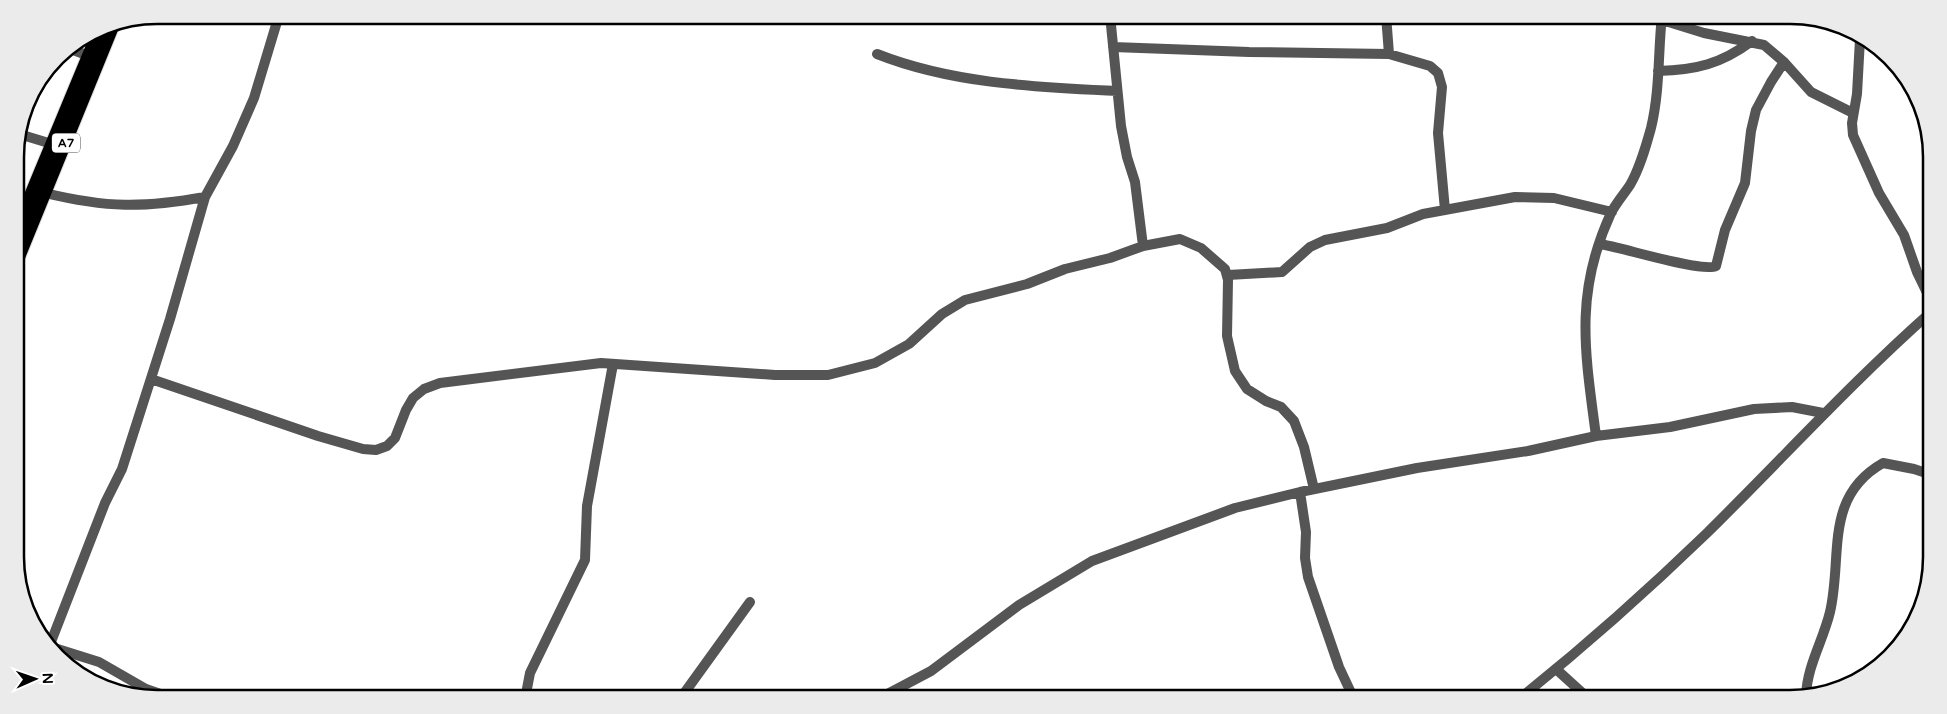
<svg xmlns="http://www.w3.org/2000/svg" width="1947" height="714" viewBox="0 0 1947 714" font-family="'Varela Round',sans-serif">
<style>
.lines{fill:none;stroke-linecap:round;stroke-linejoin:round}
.trunk-casing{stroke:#dbdbdb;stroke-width:16}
.minor{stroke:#555;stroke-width:10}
.tertiary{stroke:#555;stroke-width:10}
.trunk{stroke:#000;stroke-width:14}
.labels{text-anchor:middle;stroke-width:5;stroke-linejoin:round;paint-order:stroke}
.shield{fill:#fff;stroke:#4c4c4c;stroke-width:1}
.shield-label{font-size:12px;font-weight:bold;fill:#000}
.rim{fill:none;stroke:#000;stroke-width:2.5}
</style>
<rect width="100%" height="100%" fill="#fff"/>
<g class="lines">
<g class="trunk-casing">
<path id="trunk" d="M16 232 101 27
M16 262 113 24"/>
</g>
<path class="minor" d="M1110 15 1121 126 1127 157 1135 182 1143 246
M1386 15 1389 54
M1662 20 1704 33 1764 45 1784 62 1811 92 1853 113
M1860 39 1857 94 1852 123 1853 135 1879 193 1904 235 1917 272 1931 301
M1113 47 1249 52 1389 54 1430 66 1438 73 1442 87 1438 133 1445 210
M68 48 89 56
M877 54C953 84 1037 87 1117 91
M1658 71C1696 70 1721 64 1752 41
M19 134 52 144
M45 193C107 208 143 208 205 197L233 146 254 98 279 15
M1600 244C1621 247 1702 273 1716 266L1725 230 1745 183 1751 131 1756 110 1771 82 1784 62
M1228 275 1282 272 1310 247 1325 240 1387 228 1423 214 1515 197 1554 198 1612 212
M151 379 318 436 363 449 376 450 387 446 395 438 406 410 413 398 424 389 440 383 601 363 775 375H828L875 363 909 344 942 314 965 300 1027 284 1065 269 1110 258 1143 246 1180 239 1201 248 1225 269 1228 280 1227 336 1235 371 1247 389 1266 401 1281 407 1294 421 1304 447 1314 489
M1596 436C1585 352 1574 293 1611 213 1616 203 1624 194 1630 185 1640 168 1646 146 1651 128 1660 91 1658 52 1662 15
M1300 492 1306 532 1305 558 1308 577 1339 667 1354 699
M48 646 99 662 146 689 175 699
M49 647 105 503 122 469 170 319 205 197
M1556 669 1589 699
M1806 696C1807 666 1823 641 1830 612 1843 557 1823 497 1883 463L1914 469 1932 475
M525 699 530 673 585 560 587 506 613 364
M680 699 750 602
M878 699 931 671 1019 605 1092 561 1235 508 1300 492 1417 468 1528 451 1596 436 1670 427 1754 409 1792 407 1823 413"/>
<path class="tertiary" d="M1519 699C1584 647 1647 591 1707 533 1782 459 1852 382 1931 312"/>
<use href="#trunk" class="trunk"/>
</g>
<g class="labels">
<rect class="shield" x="52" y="133.5" width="28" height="19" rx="4"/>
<g class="shield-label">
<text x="66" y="147">A7</text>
</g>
</g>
<path d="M0 0H1947V714H0ZM157 24H1790A133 133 0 0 1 1923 157V557A133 133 0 0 1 1790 690H157A133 133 0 0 1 24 557V157A133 133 0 0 1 157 24Z" fill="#ebebeb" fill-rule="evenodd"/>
<path class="rim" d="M157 24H1790A133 133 0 0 1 1923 157V557A133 133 0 0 1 1790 690H157A133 133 0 0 1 24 557V157A133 133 0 0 1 157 24Z"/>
<g transform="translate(35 679) rotate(88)" stroke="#ffffff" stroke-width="4" paint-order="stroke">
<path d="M0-4L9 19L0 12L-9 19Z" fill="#000000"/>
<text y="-8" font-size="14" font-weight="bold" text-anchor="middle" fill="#000000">N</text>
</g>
</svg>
